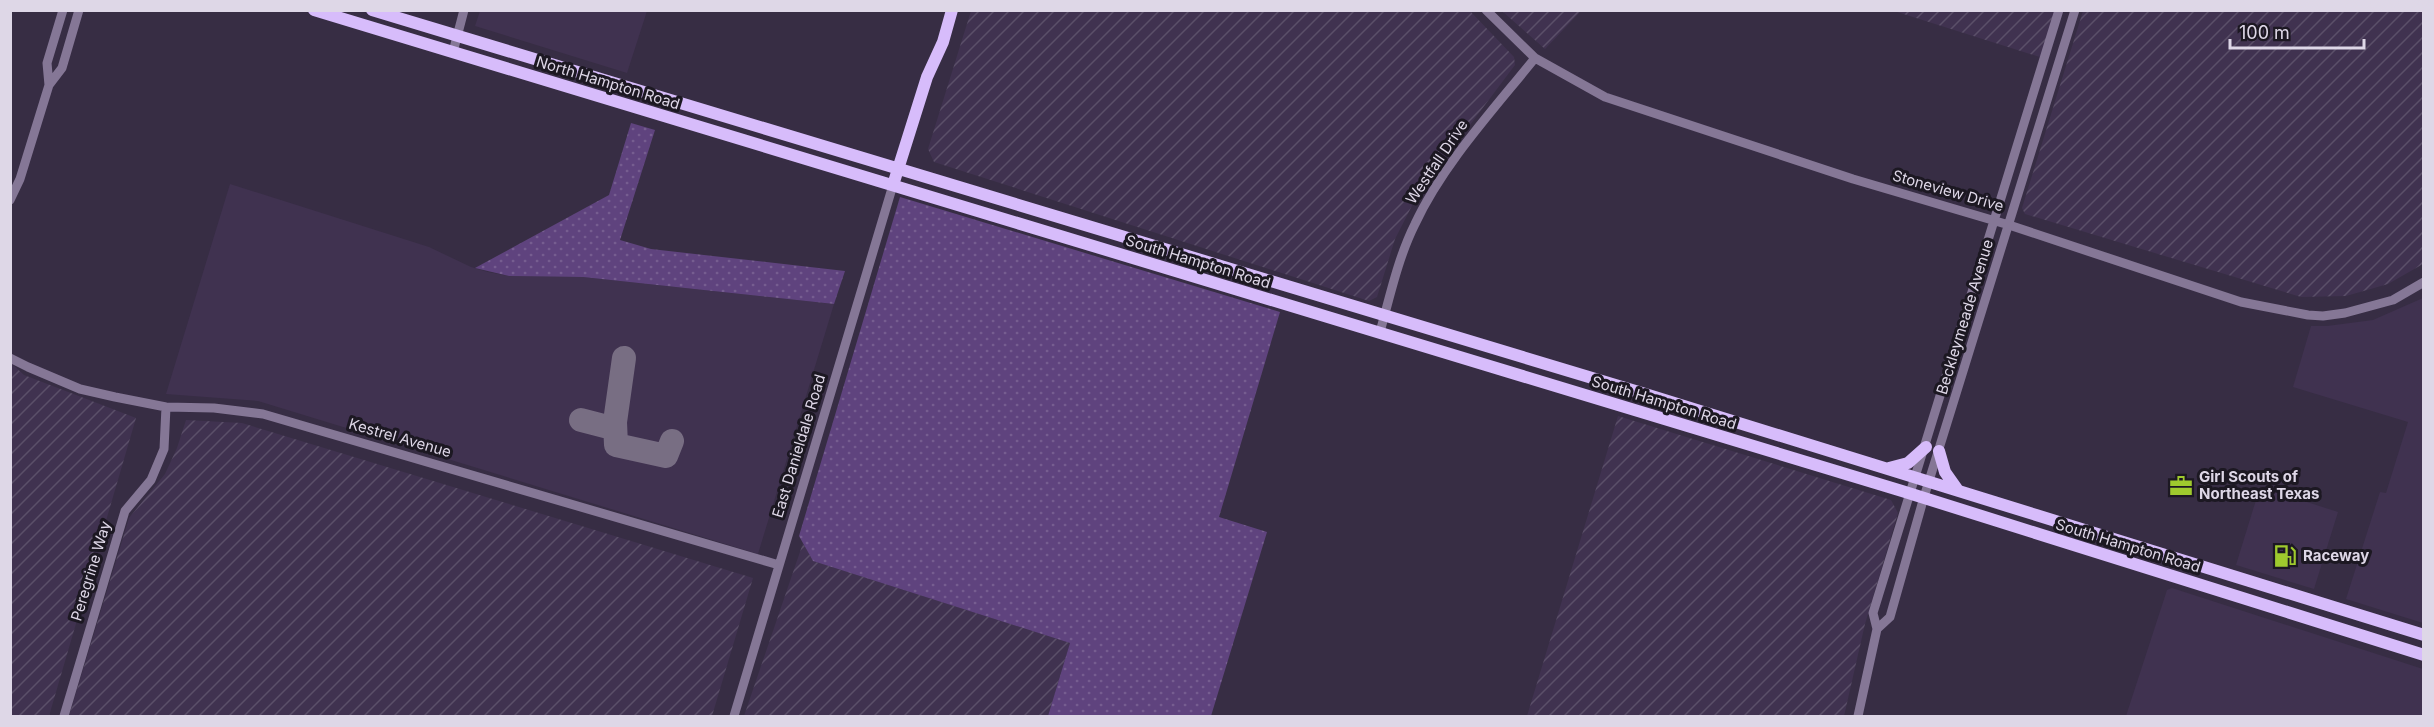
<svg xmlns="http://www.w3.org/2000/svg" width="2434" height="727" viewBox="0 0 2434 727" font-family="Inter,sans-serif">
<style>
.built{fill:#403250}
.industrial{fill:url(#industrial-furrows)}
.grass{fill:url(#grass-dots)}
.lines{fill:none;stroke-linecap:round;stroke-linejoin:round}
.taxiway{stroke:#786e83;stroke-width:24}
.minor{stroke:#857796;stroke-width:9}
.major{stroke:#d7bcfb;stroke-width:12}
.labels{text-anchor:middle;stroke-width:6;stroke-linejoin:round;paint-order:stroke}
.street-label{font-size:15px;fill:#ded7e7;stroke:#1c1822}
.poi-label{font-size:15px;font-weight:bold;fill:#ded7e7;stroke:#1c1822;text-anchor:start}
</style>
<defs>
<pattern id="industrial-furrows" width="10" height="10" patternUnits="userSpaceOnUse" patternTransform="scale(1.5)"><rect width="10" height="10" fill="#403250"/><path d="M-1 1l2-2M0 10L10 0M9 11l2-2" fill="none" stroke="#5b4f69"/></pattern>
<pattern id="grass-dots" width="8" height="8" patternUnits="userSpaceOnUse" patternTransform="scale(1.5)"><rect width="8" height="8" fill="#5f437e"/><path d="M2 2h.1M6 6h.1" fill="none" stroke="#765d90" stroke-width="1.8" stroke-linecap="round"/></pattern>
</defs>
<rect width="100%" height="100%" fill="#372d44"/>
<path class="built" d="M480 11V10L647 11 627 73 475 26Z
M230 184 429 247 471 267 488 272 509 276 583 277 834 304 758 554 258 401 166 394Z
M2423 298V623L2346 599 2380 492 2386 493 2408 422 2293 387 2311 326H2327L2373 320Z
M2260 487 2338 512 2314 589 2236 565Z
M2172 588 2423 669V716H2126L2167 590Z"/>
<path class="industrial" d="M971 11H1470L1514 57 1515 65 1418 194 1395 239 1377 297 1369 301 934 162 928 149Z
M1502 11H1581L1545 49Z
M1894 11H2058L2043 58Z
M2083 11H2423V264L2388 284 2346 296 2301 297 2025 214 2022 208Z
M11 363 24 375 136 418 49 716H11Z
M1618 416 1891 500 1898 513 1865 624 1844 716H1527Z
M186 420 242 423 753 578 712 716H69L129 518 165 474 177 448Z
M803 543 813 561 1070 643 1048 716H744Z"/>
<path class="grass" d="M631 123 655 130 620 240 651 249 845 271 834 304 583 277 509 276 475 268 609 195Z
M900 197 1280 312 1219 517 1267 532 1211 716H1048L1070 643 813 561 799 536Z"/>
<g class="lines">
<path class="taxiway" d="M624 358 615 422 616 445 666 456 672 441
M581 420 608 427 615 422"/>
<path class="minor" d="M1486 10 1535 58 1605 97 1853 179 2009 225 2241 302 2308 315 2323 316 2345 313 2393 300 2424 282
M453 52 464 10
M49 85 47 63 63 10
M10 200 20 179 49 85 62 68 79 10
M1380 332C1390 296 1398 258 1415 224 1443 164 1494 109 1535 58
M10 358 28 367 80 389 115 397 166 407 214 408 263 414 779 565
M1877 629 1890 617 1924 497 2075 10
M64 716 125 511 151 480 164 449 166 407
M734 716 893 185
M1858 716 1877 629 1873 613 2059 10"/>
<path class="major" d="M314 10 1902 491 2424 655
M372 10 1642 393 2424 635
M893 185 927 77 943 42 952 10
M1939 451 1945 472 1957 489
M1889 468 1908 463 1926 447"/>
</g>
<defs>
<g id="office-bare" transform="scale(1.8)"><path d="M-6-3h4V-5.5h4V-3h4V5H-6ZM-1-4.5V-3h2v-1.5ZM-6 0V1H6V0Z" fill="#9fca2e" stroke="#1c1822" stroke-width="2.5" paint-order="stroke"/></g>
<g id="fuel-bare" transform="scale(1.8)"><path d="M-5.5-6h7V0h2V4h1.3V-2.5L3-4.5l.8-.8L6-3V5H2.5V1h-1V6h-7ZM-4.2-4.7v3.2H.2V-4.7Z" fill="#9fca2e" stroke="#1c1822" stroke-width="2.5" paint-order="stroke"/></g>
</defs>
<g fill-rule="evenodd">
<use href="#office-bare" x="2181" y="486"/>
<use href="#fuel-bare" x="2285" y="556"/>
</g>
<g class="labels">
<g class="street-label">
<text transform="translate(608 83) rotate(17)" y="5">North Hampton Road</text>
<text transform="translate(1437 162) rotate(-56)" y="5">Westfall Drive</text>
<text transform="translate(1948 191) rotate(16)" y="5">Stoneview Drive</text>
<text transform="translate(1198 262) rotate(17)" y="5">South Hampton Road</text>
<text transform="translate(1965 317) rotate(-73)" y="5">Beckleymeade Avenue</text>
<text transform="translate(1664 403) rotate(17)" y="5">South Hampton Road</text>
<text transform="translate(400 438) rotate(16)" y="5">Kestrel Avenue</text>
<text transform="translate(799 446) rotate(-73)" y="5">East Danieldale Road</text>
<text transform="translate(2128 546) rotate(17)" y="5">South Hampton Road</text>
<text transform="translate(91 571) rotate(-73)" y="5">Peregrine Way</text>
</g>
<g class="poi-label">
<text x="2199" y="482">Girl Scouts of<tspan x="2199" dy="17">Northeast Texas</tspan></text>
<text x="2303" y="561">Raceway</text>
</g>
</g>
<rect width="2434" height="727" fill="none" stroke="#ded7e7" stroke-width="24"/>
<path d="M2230 39v9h134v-9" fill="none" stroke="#ded7e7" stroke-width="3"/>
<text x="2239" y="39" font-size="18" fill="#ded7e7" stroke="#1c1822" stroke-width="4.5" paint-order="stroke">100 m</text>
</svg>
